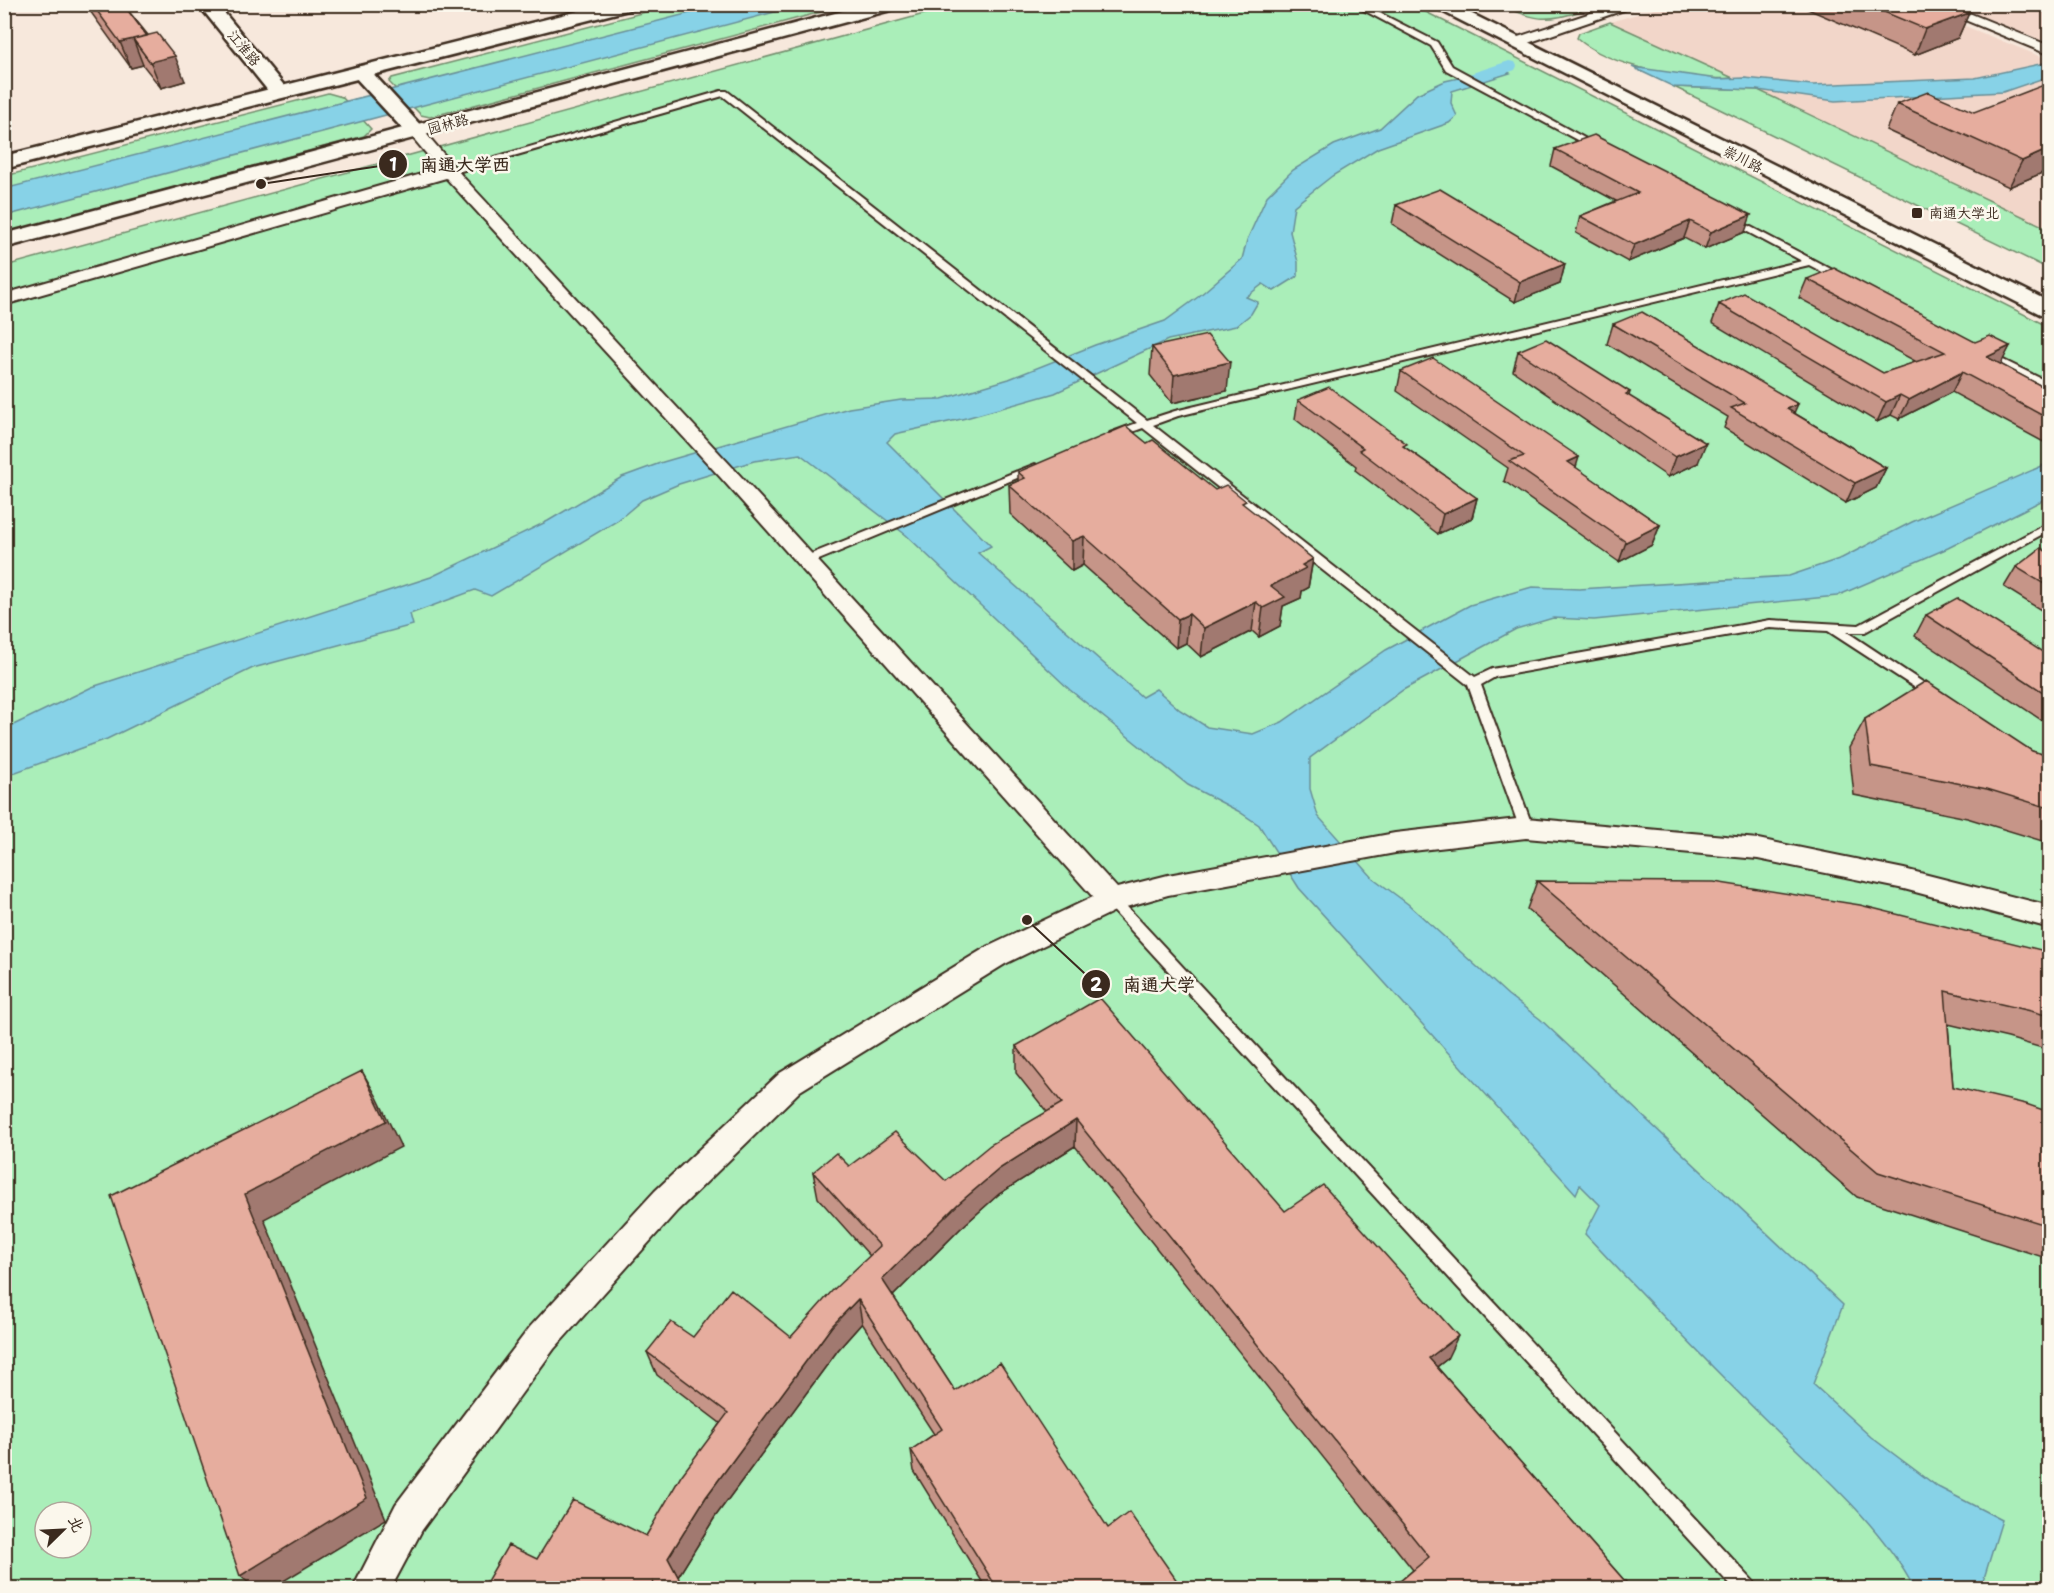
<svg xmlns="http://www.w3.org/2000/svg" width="2054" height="1593" viewBox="0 0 2054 1593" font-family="'Shantell Sans','LXGW WenKai TC',sans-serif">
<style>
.built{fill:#f2d6c9}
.green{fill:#aaeeb9;stroke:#728c6c;stroke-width:1.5;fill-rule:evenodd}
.water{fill:#87d2e7;stroke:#698f97;stroke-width:1.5}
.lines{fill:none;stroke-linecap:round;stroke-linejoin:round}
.canal{fill:#87d2e7;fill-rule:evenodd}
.service-casing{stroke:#3b2a1e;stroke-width:4}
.minor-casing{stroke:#3b2a1e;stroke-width:4}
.tertiary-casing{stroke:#3b2a1e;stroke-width:5}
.secondary-casing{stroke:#3b2a1e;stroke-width:5}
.service{fill:#fbf7ec;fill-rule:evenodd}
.minor{fill:#fbf7ec;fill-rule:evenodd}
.tertiary{fill:#fbf7ec;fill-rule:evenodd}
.secondary{fill:#fbf7ec;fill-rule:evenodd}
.wall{fill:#c69588;stroke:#3b2a1e;stroke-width:1.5}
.shaded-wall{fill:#a1796f;stroke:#3b2a1e;stroke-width:1.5}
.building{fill:#e6ad9e;stroke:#3b2a1e;stroke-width:1.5}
.poi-dot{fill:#3b2a1e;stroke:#fbf7ec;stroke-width:2}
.labels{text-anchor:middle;stroke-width:5;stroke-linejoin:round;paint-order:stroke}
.far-street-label{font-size:14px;fill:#3b2a1e;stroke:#fbf7ec}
.far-poi-label{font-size:14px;fill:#3b2a1e;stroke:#fbf7ec;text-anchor:start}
.leader{fill:none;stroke:#3b2a1e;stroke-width:2}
.callout-dot{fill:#3b2a1e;stroke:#fbf7ec;stroke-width:2}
.mark-label{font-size:18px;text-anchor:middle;font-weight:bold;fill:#fff}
.callout-label{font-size:18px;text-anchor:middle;font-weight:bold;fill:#3b2a1e;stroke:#fbf7ec;stroke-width:5;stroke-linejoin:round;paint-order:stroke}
</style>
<rect width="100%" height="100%" fill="#f7e8dc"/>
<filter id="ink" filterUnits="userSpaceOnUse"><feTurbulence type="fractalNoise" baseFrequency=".0167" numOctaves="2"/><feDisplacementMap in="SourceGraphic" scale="12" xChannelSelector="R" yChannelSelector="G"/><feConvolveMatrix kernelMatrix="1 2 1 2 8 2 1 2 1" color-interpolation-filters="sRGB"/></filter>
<g filter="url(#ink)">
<path class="built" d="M1668 5H1913L2049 60V229L1610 22Z
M1953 5H2049V43Z"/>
<path class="green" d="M1410 4 2049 327V1588H5V266L957 5ZM45 1512H81V1548H45Z
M672 5H847L430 117 421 115 389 82 392 78Z
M1501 5H1567L1581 11C1546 23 1534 20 1501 5Z
M1610 22 1733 78C1690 81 1610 68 1577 38L1579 33Z
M1674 87 1758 90 2049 229V269Z
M328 93 342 97 371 129 364 136 5 233V176Z"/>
<path class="water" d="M721 5H801L5 216 4 189Z
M2049 62 2050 76 2003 92 1835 101 1758 90 1674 87 1632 67 1718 79 1745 78 1813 85 1975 78Z
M1503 68 1510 73 1452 91 1451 103 1457 116 1449 123 1378 148 1332 176 1294 206 1290 232 1298 262V276L1274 291 1263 284 1246 297 1258 302 1251 314 1236 326 1168 340 1055 393 966 418 895 434 887 442 991 546 978 553 1142 697 1156 689 1180 710 1207 727 1253 734 1282 722 1386 650 1470 605 1532 587 1579 589 1789 576 1842 558 1912 522 2049 463V497L1948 548 1837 596 1594 620 1553 618 1516 629 1403 690 1310 758V789L1318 816 1373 878 1408 904 1508 995 1540 1019 1843 1305 1813 1384 1871 1437 1938 1487 2002 1520 1981 1588H1914C1881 1525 1821 1474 1770 1424 1707 1362 1646 1299 1585 1234L1600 1205 1580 1185 1576 1194 1299 888 1259 825 1238 811 1188 785 1070 690 906 535 800 454 754 461 679 484 642 500 617 521 491 596 475 590 410 614 413 625 253 668 107 739 5 776V729L92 687 431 577 548 521 622 477 663 462 849 408 901 400 942 399 1009 379 1095 345 1165 321 1198 297 1242 259 1247 240 1267 196 1293 170 1334 145 1380 128 1417 94 1445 81Z"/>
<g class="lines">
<path class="canal" d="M1509 61 1515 62 1517 66 1515 70 1466 86 1458 81 1460 77Z"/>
<g class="service-casing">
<path id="service" d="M1352 4H1362L1437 42 1452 66 1601 147 1594 149 1446 70 1431 46Z
M721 91H727L1147 420 1175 411 1802 261 1727 221V217L1730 216 1846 277V281H1840L1809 265 1178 416 1153 425 1475 677 1492 669 1770 620 1859 625 2050 522V530L1865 632H1847L1939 693 1940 696 1934 700 1828 631 1770 628 1495 677 1481 685 1533 828 1531 832H1521L1468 685 1143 428 1118 437H1110V433L1137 423 723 96 454 173 447 171Z
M1985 351 2050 383V390L1981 356 1980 354Z
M1035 464 1040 467 1039 469 809 564H801L799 561 801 558Z
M1112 894 1117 896 1753 1581 1756 1588H1733L1107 904 1105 900 1107 896Z"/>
</g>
<g class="minor-casing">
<path id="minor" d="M1618 4H1641L1519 46 1514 47 1507 43 1509 40Z
M1926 4H1947L2050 46V55Z
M417 128 423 130 464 178 735 470 1117 888 1168 875 1395 833 1526 818 1758 839 1904 869 2050 906V928L1904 889 1758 859 1526 838 1395 853 1168 895 1119 909 1005 964 800 1091 677 1211 554 1349 422 1530 391 1588H353L396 1504 530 1327 655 1191 780 1073 985 948 1093 897 721 478 446 178 4 305V294L439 169 409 133Z"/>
</g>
<g class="tertiary-casing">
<path id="tertiary" d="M198 4H217L287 89 290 93 287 97H273Z
M361 66 368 68 424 129 427 133 424 137H410L354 76 351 72 354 68Z"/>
</g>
<g class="secondary-casing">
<path id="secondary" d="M606 4H639L636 8 4 169V156Z
M869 4H901L898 8 4 248V234Z
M1428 4H1452L2050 302V319Z"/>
</g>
<use href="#service" class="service"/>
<use href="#minor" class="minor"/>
<use href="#tertiary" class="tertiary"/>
<use href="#secondary" class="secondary"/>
</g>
<path class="wall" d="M85 4H123L185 81 161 88 143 65 131 68Z
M1796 4H1946L1969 13 1958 38 1915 55Z
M1897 104 2049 170 2009 187 1886 130Z
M1555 149 1745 232 1705 249 1684 238 1628 262 1576 233 1580 216 1616 201 1551 166Z
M1396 205 1565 264 1560 284 1515 302 1392 224Z
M1807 279 1975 342 2010 346 2000 364 2049 390V445L1952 392 1899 419 1891 415 1877 422 1712 323 1719 304 1883 373 1917 362 1799 298Z
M1613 324 1794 413 1886 468 1876 488 1846 503 1724 428 1728 417 1607 344Z
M1152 347 1227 391 1172 403 1150 375Z
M1518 351 1630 392 1629 396 1698 463 1668 477 1513 371Z
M1401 371 1576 468 1660 525 1652 545 1619 562 1504 481 1508 468 1397 391Z
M1298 400 1406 448 1477 498 1472 518 1438 534 1355 470 1356 466 1295 419Z
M1147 443 1215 490 1313 559 1308 588 1302 591 1301 598 1283 606 1280 626 1259 637 1252 631 1201 657 1186 643 1176 648 1083 565 1072 571 1010 514 1009 485 1018 481V472Z
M2049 553V615L2004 587 2016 567Z
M1926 615 2049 656V725L1915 636Z
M1865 719 2032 751 2049 756V843L1967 818 1854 795 1849 748Z
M1537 881 2049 952V1050L2008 1038 1948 1024 1953 1087 2049 1112V1259L1857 1197 1527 909Z
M1016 1046 1285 1211 1447 1359 1437 1367 1631 1588H1392L1413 1570 1075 1146 999 1194 960 1229 893 1296 955 1391 1108 1528 1182 1588H986L914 1471 911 1450 934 1434 862 1323 838 1350 715 1517 678 1577 537 1559 646 1536 720 1423 657 1375 647 1352 693 1337H791L870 1256 818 1198 813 1172 849 1166 946 1181 1047 1112 1016 1073Z"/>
<path class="shaded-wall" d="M1969 13 1958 38 1915 55 1925 29Z
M147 36 175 56 185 81 161 88 151 63 133 39 143 65 131 68 120 42Z
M2049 149V170L2009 187 2022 161Z
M1751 215 1745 232 1705 249 1711 232Z
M1690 221 1684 238 1628 262 1634 245Z
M1565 264 1560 284 1515 302 1520 282Z
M2010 346 2000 366 1987 357Z
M1230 362 1227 391 1172 403 1174 375Z
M1962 372 1952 392 1899 419 1909 400Z
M1900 395 1891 415 1877 422 1886 402Z
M1798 404 1789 424 1787 409Z
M1706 443 1698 463 1668 477 1675 457Z
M1579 457 1573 477 1568 462Z
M1886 468 1876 488 1846 503 1855 483Z
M1477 498 1472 518 1438 534 1443 514Z
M1660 525 1652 545 1619 562 1626 542Z
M1084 536 1083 565 1072 571V541Z
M1313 559 1308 588 1302 591 1301 598 1283 606 1280 626 1259 637 1263 608 1271 586 1302 565Z
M1256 602 1252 631 1201 657 1204 628Z
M1189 614 1186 643 1176 648 1178 619Z
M362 1071 377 1097 401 1147 264 1219 386 1519 272 1588H255L240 1576 245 1194Z
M1076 1120 1075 1146 999 1194 960 1229 886 1303 882 1279 958 1204 999 1169Z
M858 1299 862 1323 838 1350 715 1517 678 1577 668 1558 706 1497 832 1326Z
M1458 1336 1447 1359 1418 1381 1429 1358Z
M653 1582 657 1588H650Z"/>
<path class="building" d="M92 4H123L147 36 120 42Z
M1865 4H1946L1969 13 1925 29Z
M157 33 175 56 150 62 133 39Z
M2049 83V149L2022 161 1897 104 1928 92 1974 112Z
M1594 135 1751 215 1711 232 1690 221 1634 245 1580 216 1638 193 1555 149Z
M1440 189 1565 264 1520 282 1396 205Z
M1834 268 1975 342 1990 336 2010 346 1987 357 2049 390V419L1962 372 1909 400 1900 395 1886 402 1719 304 1744 293 1883 373 1945 352 1807 279Z
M1642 312 1798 404 1787 409 1886 468 1855 483 1731 408 1745 403 1613 324Z
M1207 335 1230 362 1174 375 1152 347Z
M1546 339 1630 392 1626 394 1706 443 1675 457 1518 351Z
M1433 358 1579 457 1568 462 1660 525 1626 542 1509 461 1524 456 1401 371Z
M1329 387 1407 444 1403 446 1477 498 1443 514 1359 450 1363 448 1298 400Z
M1126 426 1147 443 1153 440 1215 490 1226 485 1246 501 1242 503 1313 559 1302 565 1306 568 1271 586 1285 597 1263 608 1256 602 1204 628 1189 614 1178 619 1084 536 1072 541 1009 485 1025 478 1018 472Z
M2041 548 2049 553V587L2016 567Z
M1957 598 2049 656V696L1926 615Z
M1926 681 2032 751 2049 756V808L1987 789 1871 766 1865 719Z
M1537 881 1714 882 1860 905 2049 952V1016L2031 1011 1945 991 1953 1087 2026 1104 2049 1112V1226L1878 1172Z
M1100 998 1285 1211 1323 1185 1458 1336 1429 1358 1631 1588H1392L1429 1557 1076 1120 999 1169 958 1204 882 1279 955 1391 1000 1363 1108 1528 1129 1512 1182 1588H997L911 1450 942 1429 858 1299 832 1326 706 1497 668 1558 684 1588H656L653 1582 650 1588H483L508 1545 537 1559 573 1500 646 1536 681 1476 728 1413 647 1352 671 1322 693 1337 731 1289 791 1337 832 1291 880 1246 813 1172 836 1153 849 1166 895 1132 946 1181 990 1145 1062 1103 1016 1046Z
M362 1071 386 1121 245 1194 367 1498 240 1576 111 1196Z"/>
</g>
<rect class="poi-dot" x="1911" y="207" width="12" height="12" rx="3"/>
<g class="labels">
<g class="far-street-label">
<text transform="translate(244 48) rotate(50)" y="5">江淮路</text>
<text transform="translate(448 124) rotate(-15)" y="5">园林路</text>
<text transform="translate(1743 159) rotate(27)" y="5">崇川路</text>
</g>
<g class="far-poi-label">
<text x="1929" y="218">南通大学北</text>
</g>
</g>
<path class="leader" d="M261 184L393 164M1027 920L1096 984"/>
<g class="callout-dot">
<circle cx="261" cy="184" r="6"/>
<circle cx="1027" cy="920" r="6"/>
<circle cx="393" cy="164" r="15"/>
<circle cx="1096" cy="984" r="15"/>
</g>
<g class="mark-label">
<text x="393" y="171">1</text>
<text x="1096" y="991">2</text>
</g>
<g class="callout-label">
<text x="465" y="171">南通大学西</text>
<text x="1159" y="991">南通大学</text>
</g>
<rect width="2054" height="1593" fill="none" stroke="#fbf7ec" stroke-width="24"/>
<rect x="12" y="12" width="2030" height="1569" fill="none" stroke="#3b2a1e" stroke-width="2" filter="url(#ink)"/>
<g transform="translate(63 1530) rotate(66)"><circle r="28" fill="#fbf7ec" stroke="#aea59a" stroke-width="1.5"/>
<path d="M0-4.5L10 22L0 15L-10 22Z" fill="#3b2a1e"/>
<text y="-9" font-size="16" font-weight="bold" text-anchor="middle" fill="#3b2a1e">北</text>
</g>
</svg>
